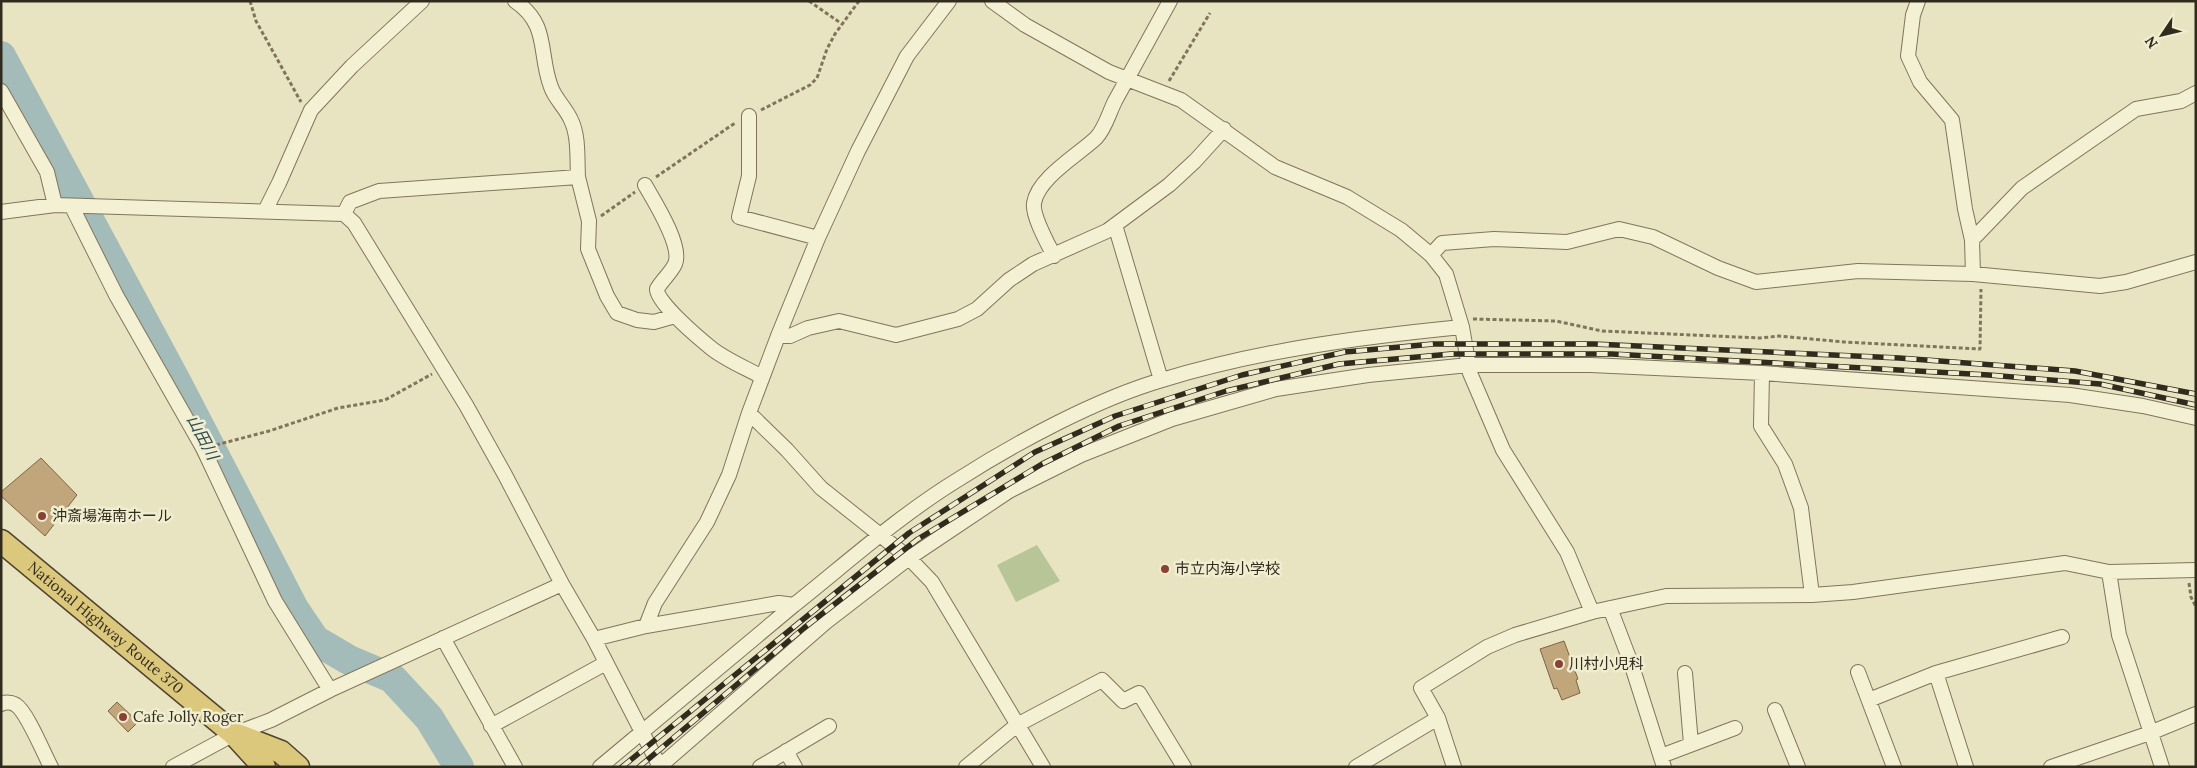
<svg xmlns="http://www.w3.org/2000/svg" width="2197" height="768" viewBox="0 0 2197 768" font-family="Lora,'Noto Sans JP',serif">
<style>
.green{fill:#b7c597}
.lines{fill:none;stroke-linecap:round;stroke-linejoin:round}
.river{stroke:#a3bbb9;stroke-width:30}
.building{fill:#c2a67b;stroke:#7c6544}
.minor-casing{stroke:#80755b;stroke-width:16}
.trunk-casing{stroke:#4e432f;stroke-width:25}
.path{stroke:#80755b;stroke-width:3;stroke-dasharray:4 2.5;stroke-linecap:butt}
.minor{stroke:#f4f0d4;stroke-width:14}
.trunk{stroke:#dcc87c;stroke-width:22}
.rail-casing{stroke:#312b1e;stroke-width:5.5}
.rail{stroke:#f0edd0;stroke-width:4;stroke-dasharray:11;stroke-linecap:butt}
.poi-dot{fill:#884132;stroke:#f0edd0;stroke-width:2}
.labels{text-anchor:middle;stroke-width:5;stroke-linejoin:round;paint-order:stroke}
.poi-label{font-size:15px;fill:#312b1e;stroke:#f0edd0;text-anchor:start}
.street-label{font-size:15px;fill:#312b1e;stroke:#f0edd0}
.water-label{font-size:16px;font-style:italic;fill:#2e4b4f;stroke:#f0edd0}
</style>
<rect width="100%" height="100%" fill="#e8e4c2"/>
<path class="green" d="M1037 545 1060 581 1016 602 997 565Z"/>
<g class="lines">
<path class="river" d="M1 56 177 383 294 609 315 640 349 660 392 678 429 718 459 767"/>
</g>
<path class="building" d="M41 458 77 495 45 536 1 496V492Z
M1564 641 1578 679 1576 680 1580 693 1562 700 1557 688 1554 689 1540 649Z
M117 702 138 722 128 732 108 711Z"/>
<g class="lines">
<g class="minor-casing">
<path id="minor" d="M515 1C550 25 538 53 551 87 555 99 566 108 571 120 579 136 577 159 578 177
M992 1 1025 25 1109 72 1181 100 1275 167 1347 197 1401 230 1431 255 1446 274 1462 327 1470 373 1503 450 1567 552 1592 612
M1918 1 1913 15 1908 56 1920 82 1952 120 1965 209 1972 240 1973 274
M1 91 47 172 55 205
M749 116V176L739 217 818 238
M645 185C654 201 683 246 675 264 671 273 662 280 657 289 656 302 700 339 711 348 726 360 746 368 762 377
M72 207 116 295 203 448 275 601 330 690
M265 211 279 183 311 110 352 66 422 1
M1 212 55 205 344 214 354 223 466 405 505 475 562 584 594 639 659 765 657 767
M344 214 350 202 379 191 578 177 589 221 588 249 607 296 617 313 637 320 654 322 675 316
M1115 225 1161 380
M1972 240 2022 188 2136 109 2181 101 2196 93
M1431 255 1442 243 1494 239 1567 242 1619 229 1653 237 1718 268 1756 282 1858 271 1973 274 2100 286 2126 282 2196 262
M1054 256C1048 244 1032 216 1034 203 1038 178 1078 155 1096 138 1105 129 1109 113 1115 101 1133 68 1151 35 1170 1
M778 336H790L808 328 839 321 896 335 958 319 977 309 1009 280 1033 264 1107 231 1169 185 1195 161 1224 129
M1762 373 1761 426 1785 464 1801 508 1812 595
M749 413 787 450 821 488 909 558 932 582 1043 767
M2109 572 2119 635 2162 767
M1610 608 1631 663 1664 767
M646 626 655 603 707 522 729 475 749 413 778 336 818 238 858 151 907 56 949 1
M443 638 515 767
M594 639 646 626 779 603 794 605C848 562 900 515 959 479 1017 442 1097 399 1162 380 1260 350 1361 337 1462 327
M1858 672 1894 767
M1685 673 1691 744
M1936 673 1966 767
M1869 700 1936 673 2062 637
M1 704C5 702 12 702 16 705 27 712 44 754 51 767
M1775 710 1798 767
M491 726 606 663
M786 751 795 767
M1661 756 1735 728
M173 767 234 734 271 720 330 690 562 584
M600 767 794 605
M659 767 826 622 909 558 1009 491 1081 455 1172 419 1276 389 1368 375 1469 365H1591L1762 373 2070 395 2143 406 2196 418
M760 767 829 726
M966 767 1017 725 1102 680 1123 701 1139 693 1184 767
M1356 767 1438 718
M1454 767 1438 718 1421 688 1487 647 1515 635 1592 612 1666 596 1812 595 1853 592 2065 563 2109 572 2196 570
M2051 767 2150 733 2196 714"/>
</g>
<g class="trunk-casing">
<g id="trunk">
<path id="s1" d="M1 541 234 734 264 767"/>
<path d="M240 736 281 752 298 767"/>
</g>
</g>
<path class="path" d="M250 1 256 21 301 102
M809 1 842 24
M1169 81 1210 13
M761 110 810 85 817 78 827 49 835 34 859 1
M656 177 735 123
M601 216 635 192
M1473 319 1556 321 1602 331 1760 338 1779 336 1844 342 1980 349 1981 289
M216 445 269 431 338 408 385 400 432 374
M2189 583 2191 597 2196 607"/>
<use href="#minor" class="minor"/>
<use href="#trunk" class="trunk"/>
<g class="rail-casing">
<path id="rail" d="M622 767 909 533 1035 452 1115 416 1242 375 1345 352 1433 344H1594L1899 358 2075 371 2196 394
M639 767 804 628 918 539 1042 464 1119 426 1226 391 1339 364 1451 354H1612L1989 375 2100 384 2196 405"/>
</g>
<use href="#rail" class="rail"/>
</g>
<g class="poi-dot">
<circle cx="42" cy="516" r="5"/>
<circle cx="1165" cy="569" r="5"/>
<circle cx="1559" cy="664" r="5"/>
<circle cx="123" cy="717" r="5"/>
</g>
<g class="labels">
<g class="poi-label">
<text x="52" y="521">沖斎場海南ホール</text>
<text x="1175" y="574">市立内海小学校</text>
<text x="1569" y="669">川村小児科</text>
<text x="133" y="722">Cafe Jolly Roger</text>
</g>
<g class="street-label">
<text dy="5" stroke="none"><textPath href="#s1" startOffset="136">National Highway Route 370</textPath></text>
</g>
<g class="water-label">
<text transform="translate(203 437) rotate(62)" y="6">山田川</text>
</g>
</g>
<rect width="2197" height="768" fill="none" stroke="#312b1e" stroke-width="5"/>
<g transform="translate(2162 35) rotate(235)" stroke="#f0edd0" stroke-width="4" paint-order="stroke">
<path d="M0-4L9 19L0 12L-9 19Z" fill="#312b1e"/>
<text y="-8" font-size="14" font-weight="bold" text-anchor="middle" fill="#312b1e">N</text>
</g>
</svg>
